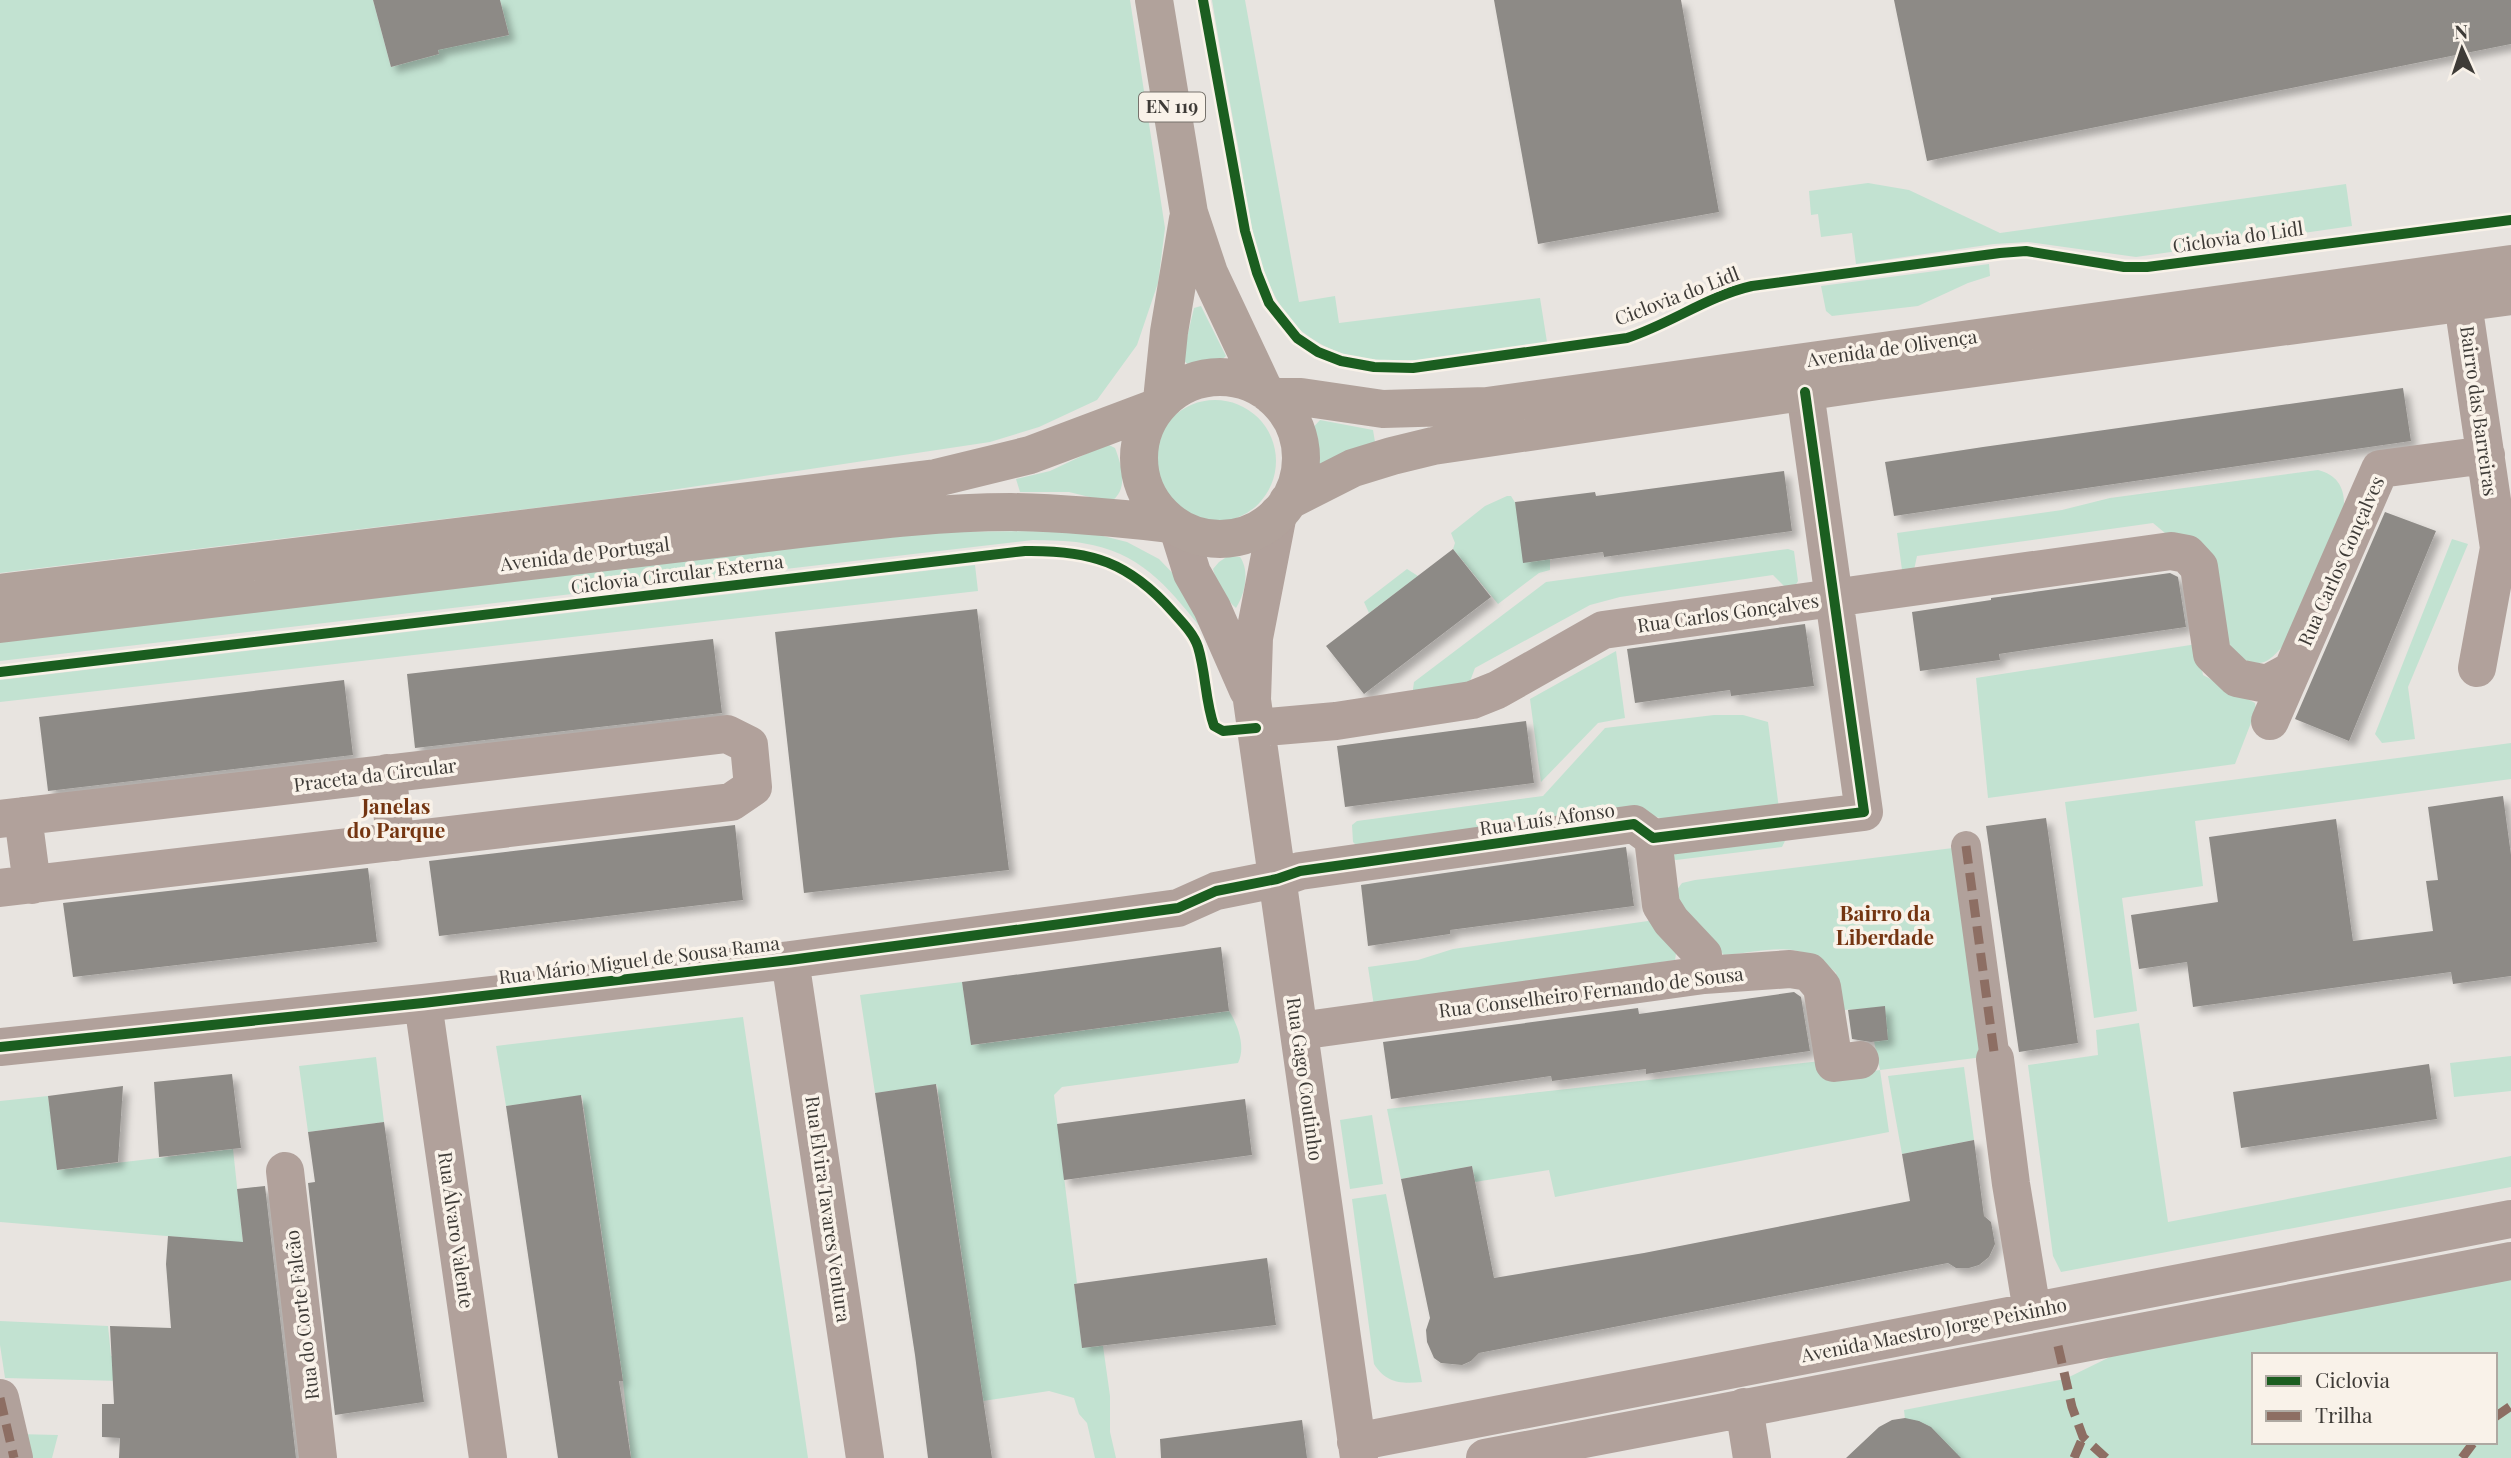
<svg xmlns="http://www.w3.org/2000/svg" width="2511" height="1458" viewBox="0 0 2511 1458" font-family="'Playfair Display',serif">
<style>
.green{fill:#c2e2d1;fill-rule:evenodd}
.building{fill:#8d8a86;filter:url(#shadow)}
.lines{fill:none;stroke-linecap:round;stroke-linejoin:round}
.pedestrian{stroke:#b1a19b;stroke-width:30}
.minor{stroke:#b1a19b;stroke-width:38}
.primary{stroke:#b1a29b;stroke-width:38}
.quiet{stroke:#8d6e63;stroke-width:9;stroke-dasharray:18 9;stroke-linecap:butt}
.cycleway-casing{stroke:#f9f2e9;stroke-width:15}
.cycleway{stroke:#1b5e20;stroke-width:10}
.labels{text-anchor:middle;stroke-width:7;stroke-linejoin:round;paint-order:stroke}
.shield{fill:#f9f2e9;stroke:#76726c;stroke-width:2}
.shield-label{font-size:18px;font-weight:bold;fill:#3e3b37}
.street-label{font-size:19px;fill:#3e3b37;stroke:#f9f2e9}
.neighbourhood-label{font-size:21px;font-weight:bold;fill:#743511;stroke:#f9f2e9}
</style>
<defs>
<filter id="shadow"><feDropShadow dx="6" dy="6" stdDeviation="3.5" flood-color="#0004"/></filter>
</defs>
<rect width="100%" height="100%" fill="#e8e4e0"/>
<path class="green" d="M0 0H373L391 67 439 54 425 0 482 41 509 35 500 0H1130L1165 228 1158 283 1137 345 1097 400 1039 427 990 442 625 497 0 573Z
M1212 0H1245L1299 302 1335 296 1339 323 1540 298 1547 342C1489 350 1420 367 1362 358 1338 355 1308 340 1292 322 1253 275 1248 204 1238 146 1229 98 1220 49 1212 0Z
M1868 183 1909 190 2000 233 2346 184 2352 226 2136 257 2028 242 1994 244 1856 264 1852 233 1821 237 1818 214 1811 215 1809 191Z
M1989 264 1990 276 1968 283 1918 306 1832 316 1826 311 1821 286Z
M1201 306 1226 356 1217 364 1193 369 1182 359 1194 308Z
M1154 461a61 61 0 1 1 122 0a61 61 0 1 1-122 0Z
M1320 420 1373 430 1375 442 1322 466 1313 457 1309 432Z
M1107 444 1115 448C1122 466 1129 491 1110 502L1069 492H1020L1016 479 1050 471Z
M2318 470C2337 475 2345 487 2344 507L2283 646C2266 665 2261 667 2237 657L2165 533 2153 523 1917 556 1914 570H1902L1897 533 2062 510 2110 498Z
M1507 496H1511L1550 559V570L1539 573 1498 604 1453 549 1455 543 1451 533 1485 506Z
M1083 531 1127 542 1159 559 1184 585 1201 628C1166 585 1140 552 1082 543 1066 540 1049 541 1033 540L0 661V639L897 532Z
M2452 539 2468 544 2408 687 2415 739 2382 743 2375 734Z
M1788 549 1794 551 1798 581 1795 586 1786 588 1773 575 1620 597 1590 605 1475 668 1469 684 1412 696 1414 682 1546 582Z
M1228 556 1240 557C1250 571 1245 594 1236 608 1226 600 1216 582 1213 569L1219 562Z
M975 565 978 591 0 702V680Z
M1407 569 1418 576 1369 613 1364 602Z
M2197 644 2203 675 2255 703 2256 710 2235 764 1988 798 1976 678Z
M1616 651 1625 718 1598 723 1541 782 1530 699Z
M1714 715H1743L1768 722 1779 809 1671 822 1643 812 1356 845 1353 842 1352 825 1357 821 1543 796 1605 728Z
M2511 743V779L2195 821 2203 886 2122 898 2137 1011 2094 1018 2065 802Z
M1785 841 1782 847 1676 860 1673 859 1677 847Z
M1953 848 1983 1057 1880 1070 1889 1132 1555 1197 1549 1170 1475 1182 1472 1166 1401 1179 1387 1109 1821 1061 1825 1078 1880 1070 1874 1041 1884 1007 1844 1010 1836 973C1799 937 1768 952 1724 955L1683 917 1676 891 1682 883 1695 880Z
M1655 920 1677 948 1675 960 1374 1006 1368 967 1418 960 1453 949Z
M962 982 972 1045 1229 1011C1238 1025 1246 1047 1238 1063L1062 1087 1054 1095 1077 1283 1074 1284 1082 1347 1103 1346 1110 1396V1432L1116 1458H1095L1087 1423 1079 1414 1074 1398 1049 1391 983 1401 937 1085 875 1093 860 995Z
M743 1017 808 1458H631L623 1381 582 1096 506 1106 496 1046Z
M2139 1023 2168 1222 2511 1156V1187L2061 1272 2053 1256 2028 1065 2098 1055 2096 1030Z
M2511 1056V1091L2454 1097 2450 1063Z
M376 1057 384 1122 308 1132 299 1066Z
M1964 1067 1974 1140 1902 1154 1888 1076Z
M48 1096 58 1170 233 1149 266 1458 233 1440 202 1239 0 1222V1101Z
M1372 1115 1383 1184 1350 1189 1340 1120Z
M1386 1194 1422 1382C1401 1384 1386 1383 1374 1364L1352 1199Z
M2511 1278V1458H1948C1945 1432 1927 1426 1905 1419L1904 1410 2065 1379 2116 1354ZM2254 1355H2495V1442H2254Z
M0 1321 108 1326 111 1356 195 1357 199 1383 5 1378 0 1345Z
M16 1434 58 1435 52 1458H22Z"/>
<path class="building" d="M373 0H500L509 35 438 50 439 54 391 67Z
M1494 0H1681L1719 212 1538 244Z
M1894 0H2511V44L1927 161Z
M2403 388 2411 441 1894 516 1885 462 1983 447Z
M1784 471 1792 531 1604 557 1603 552 1523 563 1515 502 1595 492 1596 496Z
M2385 512 2436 531 2349 741 2295 719Z
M1453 549 1491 597 1364 694 1326 646Z
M2170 573 2178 577 2186 627 1999 654 2000 660 1920 671 1912 612 1991 600V598Z
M977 609 1009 870 804 893 775 632Z
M1805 624 1814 686 1731 696 1730 690 1635 703 1627 649Z
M713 639 722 713 415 748 407 674Z
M344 680 353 755 48 791 39 717Z
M1526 721 1534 783 1345 807 1337 746Z
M2503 796 2511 855V976L2453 984 2451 972 2193 1007 2187 962 2139 969 2131 915 2218 902 2209 837 2336 819 2353 941 2433 931 2426 881 2438 880 2428 807Z
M2046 818 2078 1043 2019 1052 1986 826Z
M735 825 743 900 439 936 429 861Z
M1626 847 1634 906 1450 930V934L1368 946 1361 885Z
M368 868 377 942 73 977 63 903Z
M1221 947 1229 1011 971 1045 962 982Z
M1794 992 1801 997 1810 1051 1646 1074V1069L1552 1081 1551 1076 1391 1099 1383 1042 1638 1008 1639 1014Z
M1885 1006 1888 1040 1871 1042 1852 1039 1848 1010Z
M2429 1064 2437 1119 2241 1148 2233 1092Z
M232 1074 241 1148 159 1157 154 1082Z
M936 1084 962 1259 992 1458H928L915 1355 875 1093Z
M123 1086 118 1162 57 1170 48 1096Z
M581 1095 623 1381H619L631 1458H558L506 1106Z
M1245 1099 1252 1155 1064 1180 1057 1124Z
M384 1122 424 1402 335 1415 308 1183 315 1182 308 1132Z
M1974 1140 1984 1216 1991 1222 1995 1244 1989 1257 1979 1265 1969 1268H1956L1948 1263 1479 1353 1471 1361 1462 1365 1441 1363 1434 1358 1427 1342 1426 1330 1430 1318 1401 1179 1472 1166 1494 1278 1644 1253 1910 1201 1902 1154Z
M265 1186 296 1458H119L120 1438 102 1437V1404H114L110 1326 171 1328 166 1264 168 1236 243 1242 237 1189Z
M1267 1258 1276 1325 1082 1348 1074 1284Z
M1905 1418 1919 1421 1931 1427 1961 1458H1846L1879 1427 1892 1420Z
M1302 1420 1307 1458H1161L1160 1439Z"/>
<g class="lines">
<path class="pedestrian" d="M1966 846 1995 1059"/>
<path class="minor" d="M2463 303 2499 548 2511 554
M1278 514 1254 638 1252 700 1359 1458
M1178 528 1192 573 1212 608 1248 690
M2477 668 2499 548
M2270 721 2380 469 2486 455
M1256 728 1336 721 1472 700 1497 690 1603 630 2171 551 2187 554 2199 567 2212 654 2237 678 2267 684 2291 671
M387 773 396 842
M23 816 32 885
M0 819 727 734 749 745 753 787 731 802 0 888
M1653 838 1661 905 1671 921 1703 955 1704 975
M790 960 865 1458
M423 1003 488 1458
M1299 1031 1704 975 1790 969 1809 972 1822 987 1834 1063 1860 1060
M0 1047 423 1003 790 960 1068 923 1178 908 1216 891 1277 879 1300 871 1634 824 1653 838 1864 812 1805 392
M1995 1059 2011 1184 2032 1311
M285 1171 318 1458
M0 1398 14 1458
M1744 1407 1752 1458
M1356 1442 2511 1219
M1485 1458 2511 1261"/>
<path class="primary" d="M1154 0 1189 213 1209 273 1264 390
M1139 458a81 81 0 1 1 162 0a81 81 0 1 1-162 0Z
M1273 397H1301L1383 409 1487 406 2511 264
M1162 400 1169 332 1188 219
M1288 501 1353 468 1392 456 1433 446 1878 381 2511 296
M0 593 936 478 1030 455 1155 408
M0 624 809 528C876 520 944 512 1011 512 1065 513 1118 518 1171 524"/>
<path class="quiet" d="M1966 846 1995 1059
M2058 1346 2072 1407 2083 1437 2106 1458
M0 1398 14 1458
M2495 1417 2511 1406
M2074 1458 2083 1437
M2462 1458 2474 1442"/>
<g class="cycleway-casing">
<path id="cycleway" d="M1203 0 1245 231 1257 273 1269 303 1297 338 1318 352 1341 361 1374 367 1413 368 1627 338C1670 324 1708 296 1752 286L2000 253 2026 251 2124 267H2147L2511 220
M0 672 1025 551C1091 550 1129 562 1173 612 1182 622 1194 634 1198 647 1206 673 1205 701 1214 726L1223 731 1256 728
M0 1047 423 1003 790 960 1068 923 1178 908 1216 891 1277 879 1300 871 1634 824 1653 838 1864 812 1805 392"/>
</g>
<use href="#cycleway" class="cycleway"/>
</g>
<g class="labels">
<rect class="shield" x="1139" y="92.5" width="66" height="29" rx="5"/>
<g class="shield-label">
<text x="1172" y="113">EN 119</text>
</g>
<g class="street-label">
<text transform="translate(2238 237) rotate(-8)" y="7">Ciclovia do Lidl</text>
<text transform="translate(1677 296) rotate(-21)" y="7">Ciclovia do Lidl</text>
<text transform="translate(1892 348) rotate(-8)" y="7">Avenida de Olivença</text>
<text transform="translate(2479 411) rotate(82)" y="7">Bairro das Barreiras</text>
<text transform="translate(585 554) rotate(-7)" y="7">Avenida de Portugal</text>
<text transform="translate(2341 561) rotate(-66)" y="7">Rua Carlos Gonçalves</text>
<text transform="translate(677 574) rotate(-7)" y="7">Ciclovia Circular Externa</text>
<text transform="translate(1728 613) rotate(-8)" y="7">Rua Carlos Gonçalves</text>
<text transform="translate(375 775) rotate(-7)" y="7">Praceta da Circular</text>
<text transform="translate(1547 819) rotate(-8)" y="7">Rua Luís Afonso</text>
<text transform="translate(639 960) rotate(-7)" y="7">Rua Mário Miguel de Sousa Rama</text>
<text transform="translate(1591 992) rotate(-7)" y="7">Rua Conselheiro Fernando de Sousa</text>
<text transform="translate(1305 1079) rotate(82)" y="7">Rua Gago Coutinho</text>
<text transform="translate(828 1209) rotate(82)" y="7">Rua Elvira Tavares Ventura</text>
<text transform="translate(456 1230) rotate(82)" y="7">Rua Álvaro Valente</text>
<text transform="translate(302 1315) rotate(-97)" y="7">Rua do Corte Falcão</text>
<text transform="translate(1934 1330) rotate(-11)" y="7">Avenida Maestro Jorge Peixinho</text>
</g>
<g class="neighbourhood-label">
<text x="396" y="814">Janelas<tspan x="396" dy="24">do Parque</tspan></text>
<text x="1885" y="921">Bairro da<tspan x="1885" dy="24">Liberdade</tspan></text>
</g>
</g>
<rect x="2252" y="1353" width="245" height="91" fill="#f9f2e9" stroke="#aea9a2" stroke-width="2"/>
<rect x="2266" y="1376" width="35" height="10" fill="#1b5e20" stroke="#aea9a2" stroke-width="2"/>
<text x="2315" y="1388" font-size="21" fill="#3e3b37">Ciclovia</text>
<rect x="2266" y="1411" width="35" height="10" fill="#8d6e63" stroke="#aea9a2" stroke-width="2"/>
<text x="2315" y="1423" font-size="21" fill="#3e3b37">Trilha</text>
<g transform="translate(2462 49) rotate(357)" stroke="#f9f2e9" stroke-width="5" paint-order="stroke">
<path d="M0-5L12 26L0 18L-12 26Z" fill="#3e3b37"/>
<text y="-10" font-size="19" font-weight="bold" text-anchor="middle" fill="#3e3b37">N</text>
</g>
</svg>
